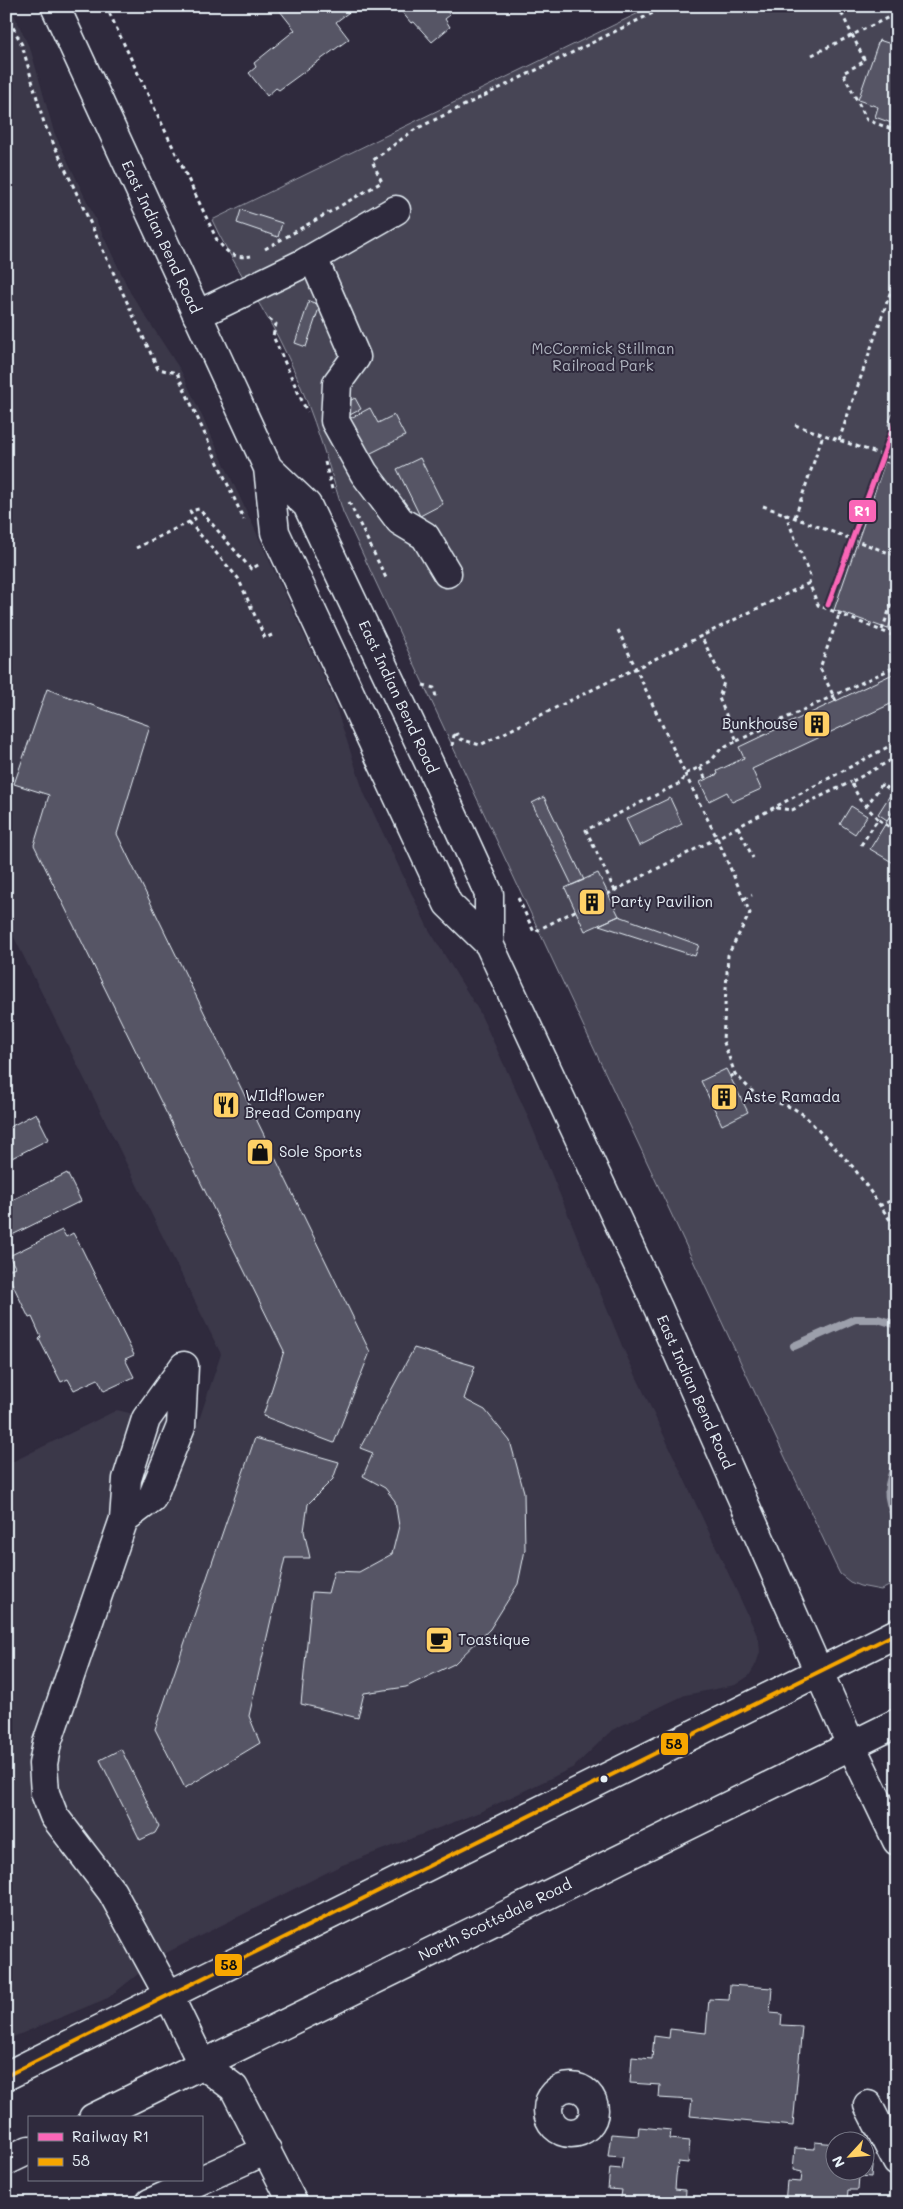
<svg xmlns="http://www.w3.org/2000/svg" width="903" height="2209" viewBox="0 0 903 2209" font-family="Mali,sans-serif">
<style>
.built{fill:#3b3749}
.green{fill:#464455;stroke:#979aa6}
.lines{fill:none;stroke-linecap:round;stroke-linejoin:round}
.stream{stroke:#9c9fab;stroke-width:8}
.building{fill:#575565;stroke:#e8f1f8}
.minor-casing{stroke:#e8f1f8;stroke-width:31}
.major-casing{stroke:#e8f1f8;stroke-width:31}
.path{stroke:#e8f1f8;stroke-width:3;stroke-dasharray:4 4;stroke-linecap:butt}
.minor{stroke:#2f2a3d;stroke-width:28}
.major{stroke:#2f2a3d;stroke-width:28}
.bus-1-casing{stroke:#2f2a3d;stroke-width:8}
.bus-1{stroke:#f7a600;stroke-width:4}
.rail-1-casing{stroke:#2f2a3d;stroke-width:9}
.rail-1{stroke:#fa66b7;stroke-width:5}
.bus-dot{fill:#e8f1f8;stroke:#2f2a3d;stroke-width:2}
.labels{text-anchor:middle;stroke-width:4;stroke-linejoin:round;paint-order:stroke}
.street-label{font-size:15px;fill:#e8f1f8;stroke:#2f2a3d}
.park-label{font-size:15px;fill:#afb4bf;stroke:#2f2a3d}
.poi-label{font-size:15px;fill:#e8f1f8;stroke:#2f2a3d;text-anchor:start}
.line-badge{stroke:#2f2a3d;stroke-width:2}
.badge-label{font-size:14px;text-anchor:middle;font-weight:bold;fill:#fff}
.pale-badge-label{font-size:14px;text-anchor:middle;font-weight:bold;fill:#111}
</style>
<rect width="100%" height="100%" fill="#2f2a3d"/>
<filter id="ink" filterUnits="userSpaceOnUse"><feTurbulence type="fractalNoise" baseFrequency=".02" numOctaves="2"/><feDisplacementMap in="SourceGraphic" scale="10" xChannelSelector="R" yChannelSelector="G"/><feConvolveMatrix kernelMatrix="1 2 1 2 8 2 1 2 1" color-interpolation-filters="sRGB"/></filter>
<g filter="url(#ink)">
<path class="built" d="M6 6H10L31 51 54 132 130 292 181 371 332 695 364 793 428 928 479 1011 526 1112 623 1348 752 1624 759 1640 760 1652 756 1664 749 1676 735 1685 685 1695 612 1730 574 1767 480 1812 340 1866 162 1955 108 1998 6 2040V1465L117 1410 196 1429 221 1354 6 921Z"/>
<path class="green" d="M653 6H897V1582L881 1590 860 1586 850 1582 840 1574 835 1564 343 512C325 452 307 392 278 337 257 297 231 261 212 220Z"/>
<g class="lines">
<path class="stream" d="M794 1346 855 1319H878L897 1325
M897 1458C887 1486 884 1494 897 1522"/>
</g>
<path class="building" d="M276 6H357L336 22 349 39 279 90 276 88 267 96 249 73 256 67 254 63 295 30Z
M397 6H442L450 15 445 19 450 27 432 42 414 22 411 23Z
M879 40 897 46V125L875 117 878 107 858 100Z
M241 210 282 223 278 237 237 223Z
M309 301 320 305 306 347 295 343Z
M355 398 361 409 348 416 342 405Z
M897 401V428L888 425Z
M370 408 378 423 394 415 405 436 365 456 347 420Z
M420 458 443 504 420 516 397 469Z
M885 462 897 466V605L888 629 834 610Z
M897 672V701L752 769 761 789 732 802 727 792 709 801 700 782 718 774 717 771 744 758 739 747Z
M47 689 150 726 117 834 370 1352 334 1443 263 1416 284 1351 34 845 49 795 14 784Z
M897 784V805L887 820 878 814Z
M544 797 584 880 572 885 532 803Z
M670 798 682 824 639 846 626 819Z
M897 805V865L870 849Z
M851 806 867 816 855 834 840 824Z
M598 873 619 916 585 931 565 888Z
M619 916 699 945 695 956 599 925Z
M726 1069 748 1112 722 1125 701 1081Z
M36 1113 49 1139 6 1161V1129Z
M67 1173 81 1201 6 1238V1203Z
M62 1230 66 1237 73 1233 82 1249 134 1355 125 1359 134 1377 104 1391 98 1379 74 1390 68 1379 61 1382 39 1339 41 1337 32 1317 29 1318 6 1271 15 1267 9 1256Z
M414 1348 475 1366 464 1399 485 1410 510 1441 524 1492 525 1550 518 1584 490 1629 454 1664 406 1687 364 1693 358 1718 301 1704 312 1592 328 1593 334 1571 359 1572 392 1554 399 1526 395 1501 385 1488 363 1476 373 1453 360 1448Z
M255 1438 339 1462 333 1479 308 1504 304 1531 310 1558H285L249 1716 260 1743 185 1788 155 1729Z
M121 1749 159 1826 155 1833 140 1840 100 1760Z
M730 1985 772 1988 770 2013 782 2014 781 2025 802 2026 793 2126 690 2116 692 2100 659 2098 660 2085 630 2083 632 2057 652 2059 654 2036 669 2038 670 2029 706 2033 709 1999 729 2000Z
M639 2127 671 2130 670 2139 690 2141 688 2163 678 2162 676 2176 675 2189 686 2190 685 2203H620L622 2190 608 2189 610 2168 621 2169 623 2157 608 2156 611 2134 638 2136Z
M815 2142 836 2144V2172H866V2154L873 2155 871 2177 859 2176 858 2190H848L847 2201 862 2203H785L787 2181 801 2182 802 2172 793 2170 795 2148 815 2149Z"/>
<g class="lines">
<g class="minor-casing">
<path id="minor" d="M313 258 356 357 337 383 335 421 364 473 400 521 425 536 447 573
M197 315 304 263 396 210
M184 1366 146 1419 127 1479 124 1519 47 1743 43 1764 45 1793 54 1816 112 1892 169 1996 202 2064 234 2088 293 2203
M124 1519 152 1498 181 1426 184 1366
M851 1745 897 1841
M548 2110a23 23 0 1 1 46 0a23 23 0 1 1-46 0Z
M868 2105 897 2162
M201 2180 267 2150
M150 2203 201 2180"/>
</g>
<g class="major-casing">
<path id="major" d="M55 6 268 468 275 532 448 904 489 944 658 1308 851 1745
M268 468 307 505 430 765 489 894V944
M6 2076 897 1633
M93 2118 897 1723
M6 2161 29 2150"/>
</g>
<path class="path" d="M106 6 217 240C227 253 234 259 251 256
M838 6 865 61 843 73 867 120 897 131
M6 13 22 45 44 123 158 369 177 373 244 520
M812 55 897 13
M265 249 382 182 372 161 414 130 667 6
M269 319 276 324 273 336 307 412
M795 425 897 460
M839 440 897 273
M325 462 333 493
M349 502 387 580
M763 506 897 556
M785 513 810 576 809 583 818 605 897 637
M795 517 823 435
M189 522 238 578 265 638 272 635
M136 548 195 519 190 511 199 509 251 569 260 564
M618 630 685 774 700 767 706 780
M882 630 897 589
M423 685 434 688 436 697
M836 701 820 668 839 615
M455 735 458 734 460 739 480 745 809 583
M737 741 897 666
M452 746 454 735 452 732
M700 767 711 761 720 750 737 741 719 698 724 682 701 636
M685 774 717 838 750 913 728 955 723 1040 735 1074 756 1095 793 1108 804 1115 854 1168 897 1230
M866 807 882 784 892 791
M776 808 792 810 851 782
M878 819 860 800 851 782 897 757
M738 827 753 858
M861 845 878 819 891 828 897 818
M615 891 586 830 682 782 685 774
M518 898 534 932 717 838 897 742
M744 899 752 895
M730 1077 735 1074
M879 1206 897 1198"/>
<use href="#minor" class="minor"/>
<use href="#major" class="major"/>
<g class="bus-1-casing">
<path id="bus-1" d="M6 2076 897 1633"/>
</g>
<use href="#bus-1" class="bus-1"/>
<g class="rail-1-casing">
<path id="rail-1" d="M828 605 897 417"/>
</g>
<use href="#rail-1" class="rail-1"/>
</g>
</g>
<defs>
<g id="building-square" transform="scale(1.4375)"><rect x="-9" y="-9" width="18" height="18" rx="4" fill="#ffd166" stroke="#2f2a3d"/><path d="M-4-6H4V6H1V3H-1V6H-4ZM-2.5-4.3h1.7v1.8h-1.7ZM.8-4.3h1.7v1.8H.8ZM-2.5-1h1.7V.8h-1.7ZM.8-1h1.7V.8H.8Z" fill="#111"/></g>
<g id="restaurant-square" transform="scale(1.4375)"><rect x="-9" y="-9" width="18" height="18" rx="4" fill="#ffd166" stroke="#2f2a3d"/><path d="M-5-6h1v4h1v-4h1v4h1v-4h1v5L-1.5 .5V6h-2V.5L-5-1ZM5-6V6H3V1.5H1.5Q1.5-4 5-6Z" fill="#111"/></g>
<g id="shop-square" transform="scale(1.4375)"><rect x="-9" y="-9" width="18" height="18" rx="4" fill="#ffd166" stroke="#2f2a3d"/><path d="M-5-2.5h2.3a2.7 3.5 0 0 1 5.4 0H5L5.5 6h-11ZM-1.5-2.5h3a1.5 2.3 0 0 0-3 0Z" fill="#111"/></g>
<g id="cafe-square" transform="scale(1.4375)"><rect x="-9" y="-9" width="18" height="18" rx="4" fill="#ffd166" stroke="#2f2a3d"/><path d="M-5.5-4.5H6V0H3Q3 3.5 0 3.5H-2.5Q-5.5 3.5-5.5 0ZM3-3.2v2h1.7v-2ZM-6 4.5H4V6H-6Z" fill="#111"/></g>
</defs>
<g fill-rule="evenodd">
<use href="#building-square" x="817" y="724"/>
<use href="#building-square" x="592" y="902"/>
<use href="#building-square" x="724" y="1097"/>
<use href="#restaurant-square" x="226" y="1105"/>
<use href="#shop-square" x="260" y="1152"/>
<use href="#cafe-square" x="439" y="1640"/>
</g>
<circle class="bus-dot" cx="604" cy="1779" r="4.5"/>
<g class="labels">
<g class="street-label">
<text transform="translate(161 237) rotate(65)" y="5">East Indian Bend Road</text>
<text transform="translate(398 697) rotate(65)" y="5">East Indian Bend Road</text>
<text transform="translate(695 1392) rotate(66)" y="5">East Indian Bend Road</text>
<text transform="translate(495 1920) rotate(-26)" y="5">North Scottsdale Road</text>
</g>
<g class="park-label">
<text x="603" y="354">McCormick Stillman<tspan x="603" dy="17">Railroad Park</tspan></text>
</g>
<g class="poi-label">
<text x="798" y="729" text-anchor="end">Bunkhouse</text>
<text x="611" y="907">Party Pavilion</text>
<text x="245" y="1101">WIldflower<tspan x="245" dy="17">Bread Company</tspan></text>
<text x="743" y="1102">Aste Ramada</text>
<text x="279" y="1157">Sole Sports</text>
<text x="458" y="1645">Toastique</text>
</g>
</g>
<g class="line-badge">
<rect x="848" y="499" width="29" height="24" rx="5" fill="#fa66b7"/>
<rect x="660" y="1732" width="29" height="24" rx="5" fill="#f7a600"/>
<rect x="214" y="1953" width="29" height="24" rx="5" fill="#f7a600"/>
</g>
<g class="badge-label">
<text x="862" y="516">R1</text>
</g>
<g class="pale-badge-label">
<text x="674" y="1749">58</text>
<text x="229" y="1970">58</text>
</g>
<rect width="903" height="2209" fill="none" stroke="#2f2a3d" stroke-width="25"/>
<rect x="12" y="12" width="878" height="2184" fill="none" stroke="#e8f1f8" stroke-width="2" filter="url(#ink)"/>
<rect x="28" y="2116" width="175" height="65" fill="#2f2a3d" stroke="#797a88"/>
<rect x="38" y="2133" width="25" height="8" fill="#fa66b7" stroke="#797a88"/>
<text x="72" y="2142" font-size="15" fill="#e8f1f8">Railway R1</text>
<rect x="38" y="2158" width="25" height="8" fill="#f7a600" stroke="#797a88"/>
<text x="72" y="2166" font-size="15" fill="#e8f1f8">58</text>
<g transform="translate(850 2156) rotate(244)"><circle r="24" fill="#2f2a3d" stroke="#797a88"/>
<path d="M0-4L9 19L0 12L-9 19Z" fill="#ffd166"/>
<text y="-8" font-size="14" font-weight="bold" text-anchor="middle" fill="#e8f1f8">N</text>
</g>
</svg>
